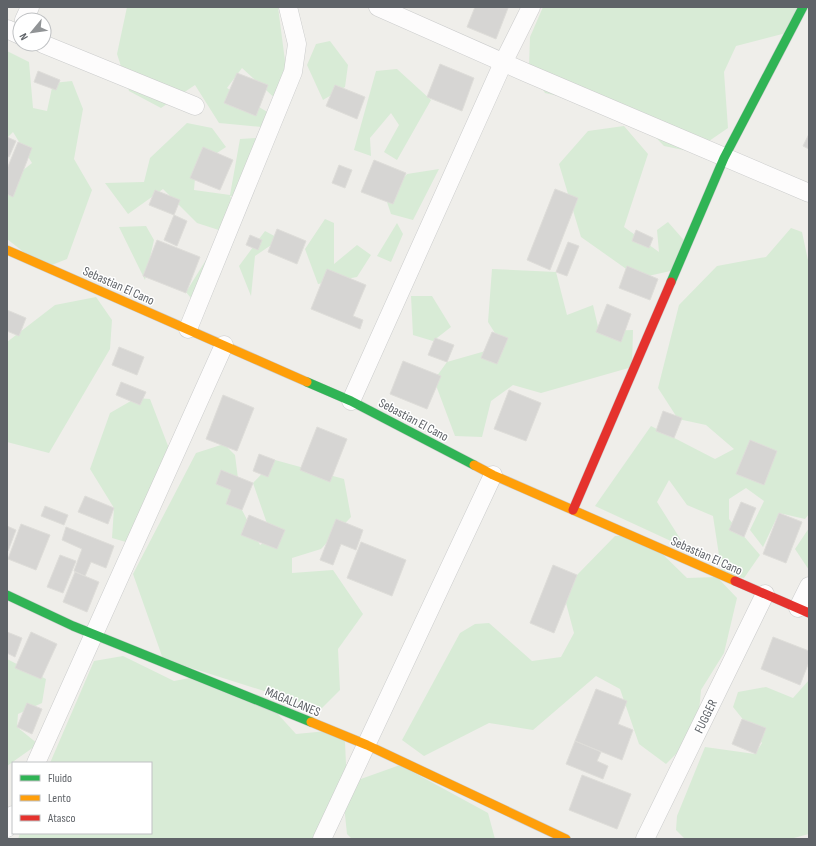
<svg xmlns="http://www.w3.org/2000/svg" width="816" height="846" viewBox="0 0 816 846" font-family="'Sofia Sans Condensed',sans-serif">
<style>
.green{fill:#d8ebd6}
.building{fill:#d6d5d3;stroke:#deddd9}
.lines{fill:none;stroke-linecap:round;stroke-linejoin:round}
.street-casing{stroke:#cbcccc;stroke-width:19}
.fast-casing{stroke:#cacacb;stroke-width:10}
.slow-casing{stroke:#cacacb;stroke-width:10}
.jam-casing{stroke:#cacacb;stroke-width:10}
.street{stroke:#fdfcfc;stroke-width:18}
.fast{stroke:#30b455;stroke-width:9}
.slow{stroke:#ff9f0a;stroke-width:9}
.jam{stroke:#e5322d;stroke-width:9}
.labels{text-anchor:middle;stroke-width:3;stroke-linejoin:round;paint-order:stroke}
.street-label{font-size:13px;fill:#5f6368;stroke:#fff}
</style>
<rect width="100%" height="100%" fill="#efeeea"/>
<path class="green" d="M127 7H278L288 84 279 102 242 68 227 88 269 113 262 127 219 123 195 85 161 108 129 91 117 54Z
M543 7H800L790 32 736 46 724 72 728 128 693 152 664 146 631 112 545 93 529 67 530 37Z
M330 41 348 65 345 87 323 100 307 65 316 44Z
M7 51 29 62 33 108 47 111 53 83 72 81 83 109 74 159 92 190 67 259 44 268 7 239V183L32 163 13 132 7 138Z
M397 69 431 100 397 160 384 152 399 125 391 113 370 138 371 156 354 150 376 71Z
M187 123 212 128 226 147 196 167 194 190 230 195 240 139 272 137 250 200 230 196 240 214 228 233 197 223 163 189 128 214 105 183 144 182 150 158Z
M624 126 648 154 624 227 659 252 657 230 668 222 689 246 675 270 639 278 581 237 559 164 588 131Z
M439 169 413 220 391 214 386 199 407 174Z
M325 219 334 223V264L357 245 371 255 357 277 318 284 305 249Z
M397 223 403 234 391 262 377 256Z
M146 226 154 240 145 280 119 227Z
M791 228 802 232 809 265V514L805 519 779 513 763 547 750 530 764 501 746 488 729 499V519L760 555 744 578 722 575 713 516 687 505 669 480 657 502 686 548 595 506 651 426 715 459 734 449 706 425 678 419 658 388 679 305 717 266 766 257Z
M265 231 280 239 255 256 251 296 239 266Z
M211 252 199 308 186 292Z
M492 269 556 272 567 315 593 305 599 331 633 330 632 367 541 393 513 385 491 401 482 437 455 436 434 380 447 362 503 346 488 322Z
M411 296H432L451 327 433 341 413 335Z
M96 297 112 320 110 349 49 453 7 442V342L55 305Z
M136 398 150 399 170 451 126 542 112 538 114 508 90 469 110 413Z
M224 444 235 455 242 510 260 545 272 538 253 483 275 460 344 479 351 517 321 549 292 558V573L333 570 363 614 338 649 340 690 321 709 163 659 133 574 196 453Z
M809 528V570L795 549Z
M615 536H644L687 578 717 577 737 598 724 653 701 690 697 733 666 764 639 744 620 689 596 676 533 730 489 723 424 756 402 740 460 633 475 624 489 623 532 661 561 657 574 633 566 603 577 575Z
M123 656 174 681 200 676 276 712 296 734 338 730 345 742 347 786 319 839H18L20 833H151V763H50L94 661Z
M7 659 46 679 42 703 18 714 17 727 38 744 7 766Z
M809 680V834L790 839H685L676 830 677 816 705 747 755 754 762 743 733 707 738 692 766 687 793 698Z
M400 765 488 813 495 839H352L347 834 344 805 358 780Z"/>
<path class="building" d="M475 7 508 8 496 39 467 27Z
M440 64 474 78 462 111 427 97Z
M38 71 60 80 56 90 34 82Z
M237 73 268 85 256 116 224 103Z
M335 85 365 97 357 119 326 106Z
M809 134V149L803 146Z
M7 137 16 141 9 157 7 156Z
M18 142 32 148 13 197 7 194V169Z
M203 147 233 160 220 190 190 178Z
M374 160 406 173 393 204 361 192Z
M339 165 352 170 345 188 332 183Z
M555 189 578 198 550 270 527 260Z
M155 190 180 200 174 215 149 205Z
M174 215 187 221 177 246 164 240Z
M277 229 306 241 297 264 268 252Z
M636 230 653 238 649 248 632 241Z
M250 235 262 240 258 250 246 245Z
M157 240 200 257 186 293 143 276Z
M568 242 579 246 567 276 556 272Z
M627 266 658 279 650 300 619 288Z
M327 269 366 285 353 316 363 320 360 329 311 309Z
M607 304 631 314 621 342 596 332Z
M7 310 26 318 19 336 7 331Z
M492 332 508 338 497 364 481 358Z
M435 338 454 345 447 362 428 355Z
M119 347 144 357 137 375 112 365Z
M403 361 441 376 427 409 390 394Z
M121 382 146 392 140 405 116 395Z
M509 390 541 403 526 441 494 429Z
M223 395 254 408 237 451 206 439Z
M663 411 682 418 674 438 656 431Z
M317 427 347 439 330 482 300 470Z
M750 440 777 451 764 485 736 474Z
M259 454 275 460 268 477 253 471Z
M221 470 253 483 242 510 226 504 231 490 216 484Z
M85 496 114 508 108 524 78 512Z
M741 502 756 508 744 537 729 530Z
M45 506 68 515 64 525 41 516Z
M779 513 802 522 786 563 763 554Z
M249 515 285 530 277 549 241 535Z
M336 519 363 530 356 550 341 544 333 565 320 560Z
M21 524 50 535 36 570 8 559Z
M7 526 16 530 8 551H7Z
M66 527 114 546 106 568 91 562 85 576 74 571 82 549 62 540Z
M361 542 406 560 392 596 347 578Z
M60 555 76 561 63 593 47 587Z
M553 565 577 575 554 633 530 623Z
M75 572 99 582 87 612 63 602Z
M7 632 22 638 15 657 7 653Z
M31 632 57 644 41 679 15 668Z
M773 637 809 651V662L800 685 761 669Z
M596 689 627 701 618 724 633 730 622 760 575 741Z
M27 703 42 709 32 734 17 727Z
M742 719 766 728 756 754 732 744Z
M575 741 601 752 597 761 608 766 603 779 566 764Z
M582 775 631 794 617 829 569 810Z"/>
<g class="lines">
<g class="street-casing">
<path id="street" d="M378 7 527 73 809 193
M24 20 30 7
M7 29 20 35
M43 44 195 106
M188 329 293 72 297 44 288 7
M351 401 503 63 531 7
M798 608 809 586
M36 763 224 345
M7 828 13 815
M322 839 493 475
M645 839 765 594"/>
</g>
<g class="fast-casing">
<path id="fast" d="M671 282 724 158 803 7
M307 382 351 401 474 465
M7 595 73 626 311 722"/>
</g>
<g class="slow-casing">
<path id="slow" d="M7 250 307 382
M474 465 493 475 735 581
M311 722 367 745 566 839"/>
</g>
<g class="jam-casing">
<path id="jam" d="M573 510 671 282
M735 581 809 613"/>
</g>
<use href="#street" class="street"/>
<use href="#fast" class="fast"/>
<use href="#slow" class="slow"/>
<use href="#jam" class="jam"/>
</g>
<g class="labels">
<g class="street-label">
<text transform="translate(119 285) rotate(24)" y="5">Sebastian El Cano</text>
<text transform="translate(414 419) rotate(28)" y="5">Sebastian El Cano</text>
<text transform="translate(707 555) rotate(24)" y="5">Sebastian El Cano</text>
<text transform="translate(293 701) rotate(22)" y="5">MAGALLANES</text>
<text transform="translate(705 716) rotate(-64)" y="5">FUGGER</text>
</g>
</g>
<rect width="816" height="846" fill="none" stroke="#5f6368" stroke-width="16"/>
<rect x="12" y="762" width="140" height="72" fill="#ffffff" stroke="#bfc1c3"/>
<rect x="20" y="775" width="20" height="6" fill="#30b455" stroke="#bfc1c3"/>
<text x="48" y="782" font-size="12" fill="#5f6368">Fluido</text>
<rect x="20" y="795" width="20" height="6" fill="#ff9f0a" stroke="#bfc1c3"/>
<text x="48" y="802" font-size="12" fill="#5f6368">Lento</text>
<rect x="20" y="815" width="20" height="6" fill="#e5322d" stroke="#bfc1c3"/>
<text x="48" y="822" font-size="12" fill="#5f6368">Atasco</text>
<g transform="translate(32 32) rotate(241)"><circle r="19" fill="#ffffff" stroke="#bfc1c3"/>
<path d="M0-3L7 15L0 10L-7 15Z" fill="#919496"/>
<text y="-6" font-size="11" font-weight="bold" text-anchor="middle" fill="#5f6368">N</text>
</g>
</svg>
